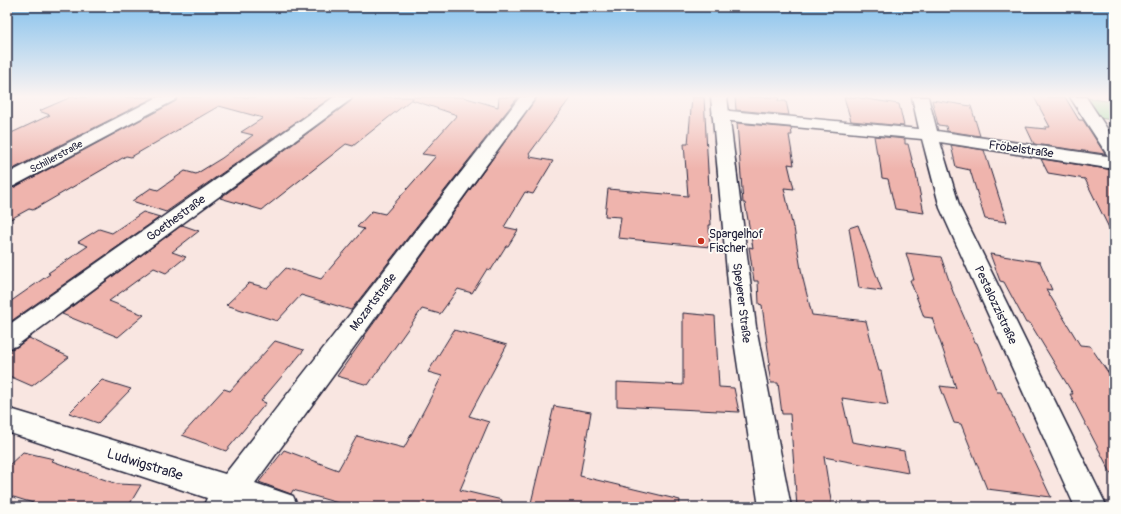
<svg xmlns="http://www.w3.org/2000/svg" width="1121" height="514" viewBox="0 0 1121 514" font-family="Pangolin,sans-serif">
<style>
.green{fill:#9fdda5;stroke:#608070}
.building{fill:#efb4ad;stroke:#22223b}
.lines{fill:none;stroke-linecap:round;stroke-linejoin:round}
.street-casing{stroke:#22223b;stroke-width:3}
.secondary-casing{stroke:#22223b;stroke-width:3}
.street{fill:#fdfcf7;fill-rule:evenodd}
.secondary{fill:#fdfcf7;fill-rule:evenodd}
.poi-dot{fill:#c8321e;stroke:#fdfcf7;stroke-width:1.5}
.labels{text-anchor:middle;stroke-width:3.5;stroke-linejoin:round;paint-order:stroke}
.far-street-label{font-size:10px;fill:#22223b;stroke:#fdfcf7}
.street-label{font-size:12px;fill:#22223b;stroke:#fdfcf7}
.poi-label{font-size:12px;fill:#22223b;stroke:#fdfcf7;text-anchor:start}
.near-street-label{font-size:14px;fill:#22223b;stroke:#fdfcf7}
</style>
<rect width="100%" height="100%" fill="#f9e6e1"/>
<filter id="ink" filterUnits="userSpaceOnUse"><feTurbulence type="fractalNoise" baseFrequency=".025" numOctaves="2"/><feDisplacementMap in="SourceGraphic" scale="8" xChannelSelector="R" yChannelSelector="G"/><feConvolveMatrix kernelMatrix="1 2 1 2 8 2 1 2 1" color-interpolation-filters="sRGB"/></filter>
<g filter="url(#ink)">
<path class="green" d="M1085 98 1114 102V120L1098 118Z"/>
<path class="building" d="M71 97H155L7 172V135L50 115 39 111Z
M178 97H332L166 212 132 201 151 188 158 190 185 171 196 174 222 158 253 135 241 132 263 118 219 106 131 157 126 156 33 210 29 209 7 221V189L15 187 176 101Z
M353 97H463L498 107 499 97H518L351 310 301 295 277 321 226 305 249 283 267 288 286 268 321 279 364 229 357 227 372 211 385 214 436 156 422 154 457 115 412 100 413 98 353 146 346 144 262 210 220 198 351 101Z
M537 97H571L529 154 531 155 530 157 553 161 533 194 525 192 504 227 518 230 508 246H506L491 270 487 269 472 293 458 289 440 314 422 309 368 385 337 376 364 338H363Z
M692 97H704L711 225H709L710 247 618 238 621 217 605 216 608 189 688 196 684 144H688Z
M735 97H779L778 101H786L789 115 736 110Z
M844 97H854L899 104 904 126 851 121Z
M1034 97H1065L1079 120H1083L1105 154 1034 144 1026 127 1046 129 1045 127H1050Z
M932 100 971 106 980 136 947 131 946 126 938 125Z
M737 123 791 128 792 135H789L794 165 788 164 794 189 784 188 793 228H794L802 275 812 315 866 321 879 371H881L888 405 842 398 852 442 904 451 908 473 824 457 832 507H797L790 414H782L778 383H771L768 365H770L762 305 759 304 758 281H754L749 247 753 248 745 203H743Z
M874 136 905 139V144H908L914 168 915 169 924 213 895 209 888 179 882 178 879 155 877 154Z
M951 145 984 150 1007 222 985 219 970 170 956 167Z
M1041 159 1114 170V238L1085 179 1048 173Z
M143 212 160 217 7 324V304L50 274 48 273 88 246 78 242 99 229 112 233Z
M182 225 199 231 172 252 186 257 166 273 154 268 109 301 144 315 118 337 62 314Z
M858 225 882 291 859 288 849 228Z
M906 253 941 257 953 292 975 342 977 343 997 392H1001L1051 497 987 489 961 424 954 423 940 386 956 388 932 318 924 317 910 280H914Z
M990 254 1040 262 1052 290 1046 289 1080 345 1090 346 1114 381V479L1070 394H1073L1030 323H1026L1004 282 1000 281Z
M683 313 715 316 719 387 734 388 739 412 617 406V382L683 385Z
M454 330 507 345 469 416 489 422 460 490 502 500 501 507H352L293 490 291 494 259 482 284 450 338 470 357 436 404 448 442 376 428 372Z
M29 338 69 357 32 386 7 375V350L17 347Z
M275 341 304 350 261 401 266 403 226 451 182 435 224 389 230 391Z
M102 380 131 389 98 423 69 413Z
M554 406 591 412 580 476 680 500 679 507H530Z
M23 452 54 459 52 461 117 484 141 485 128 507H29L33 503 7 495V467Z"/>
<g class="lines">
<g class="street-casing">
<path id="street" d="M158 97H177L175 100 14 186 7 188V174Z
M334 97H352L350 100 16 346 7 349V326Z
M520 97H536L255 483 293 496 298 507H203L207 498 7 432V408L225 474Z
M912 97H928L937 131 1114 157V169L940 142 960 208 1107 507H1075L940 208 922 139 720 120 714 119 712 115 714 111 720 110 919 129Z
M1070 97H1086L1114 139V157L1108 156Z"/>
</g>
<g class="secondary-casing">
<path id="secondary" d="M711 97H727L756 327 791 507H759L732 327Z"/>
</g>
<use href="#street" class="street"/>
<use href="#secondary" class="secondary"/>
</g>
</g>
<linearGradient id="sky" x2="0" y2="1"><stop stop-color="#86c2ed"/><stop offset="0.57" stop-color="#fcf4f2"/><stop offset="1" stop-color="#fcf4f2" stop-opacity="0"/></linearGradient>
<rect width="1121" height="169" fill="url(#sky)"/>
<circle class="poi-dot" cx="701" cy="241" r="4"/>
<g class="labels">
<g class="far-street-label">
<text transform="translate(56 156) rotate(-28)" y="4">Schillerstraße</text>
</g>
<g class="street-label">
<text transform="translate(1021 149) rotate(8)" y="4">Fröbelstraße</text>
<text transform="translate(176 218) rotate(-36)" y="4">Goethestraße</text>
<text transform="translate(373 302) rotate(-53)" y="4">Mozartstraße</text>
<text transform="translate(742 303) rotate(83)" y="4">Speyerer Straße</text>
<text transform="translate(996 305) rotate(65)" y="4">Pestalozzistraße</text>
</g>
<g class="poi-label">
<text x="709" y="238">Spargelhof<tspan x="709" dy="14">Fischer</tspan></text>
</g>
<g class="near-street-label">
<text transform="translate(145 464) rotate(17)" y="5">Ludwigstraße</text>
</g>
</g>
<rect width="1121" height="514" fill="none" stroke="#fdfcf7" stroke-width="24"/>
<rect x="12" y="12" width="1097" height="490" fill="none" stroke="#22223b" stroke-width="1.5" filter="url(#ink)"/>
</svg>
